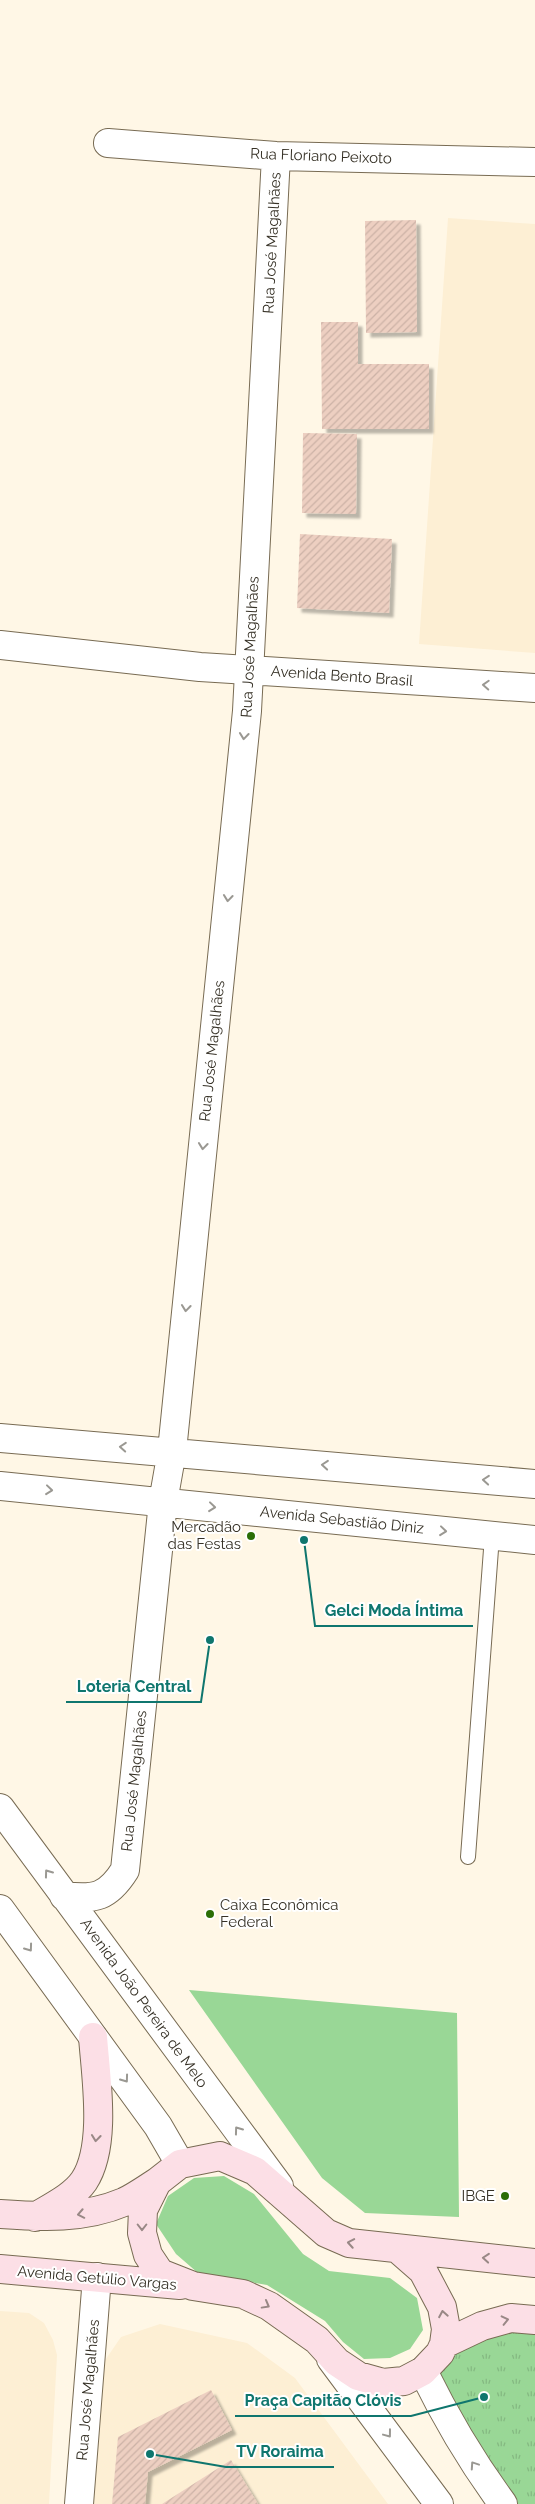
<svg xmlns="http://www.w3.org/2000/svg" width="535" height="2504" viewBox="0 0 535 2504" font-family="Raleway,sans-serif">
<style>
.built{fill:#fdefd4}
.green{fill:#99d796}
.park{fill:url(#park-tufts)}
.building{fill:url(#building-hatch);filter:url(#shadow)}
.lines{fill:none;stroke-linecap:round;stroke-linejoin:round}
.service-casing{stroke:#786b53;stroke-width:16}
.minor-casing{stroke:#786b53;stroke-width:30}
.tertiary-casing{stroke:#786b53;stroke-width:30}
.secondary-casing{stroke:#786b53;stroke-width:30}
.service{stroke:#fff;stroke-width:14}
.minor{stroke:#fff;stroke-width:28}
.tertiary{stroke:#fff;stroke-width:28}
.secondary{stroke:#fcdfe6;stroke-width:28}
.oneway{stroke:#9a9892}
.oneway2{stroke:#998886}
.poi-dot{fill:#2b6e07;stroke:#fff;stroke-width:2}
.labels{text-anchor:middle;stroke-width:4;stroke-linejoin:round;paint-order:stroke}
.street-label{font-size:15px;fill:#363126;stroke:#fff}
.poi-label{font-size:15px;fill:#363126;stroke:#fff;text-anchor:end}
.leader{fill:none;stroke:#0f766e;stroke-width:2}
.callout-dot{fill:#0f766e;stroke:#fff;stroke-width:2}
.callout-label{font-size:16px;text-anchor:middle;font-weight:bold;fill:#0f766e;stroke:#fff;stroke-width:4;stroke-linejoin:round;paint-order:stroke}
</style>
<defs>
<pattern id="park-tufts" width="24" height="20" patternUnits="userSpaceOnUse" patternTransform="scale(1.25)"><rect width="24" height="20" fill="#99d796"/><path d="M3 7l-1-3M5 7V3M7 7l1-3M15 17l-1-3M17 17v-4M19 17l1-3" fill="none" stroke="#84b981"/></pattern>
<pattern id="building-hatch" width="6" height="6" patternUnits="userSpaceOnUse" patternTransform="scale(1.25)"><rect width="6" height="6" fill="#edcfc1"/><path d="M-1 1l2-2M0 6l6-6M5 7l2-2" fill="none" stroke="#ccb2a6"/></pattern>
<filter id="shadow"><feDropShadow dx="4.5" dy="4.5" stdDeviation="1" flood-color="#0004"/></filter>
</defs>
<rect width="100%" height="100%" fill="#fff7e6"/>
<path class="built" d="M448 218 535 224V653L419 644Z
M0 2311 29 2313 44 2323 53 2340 57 2355 49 2504H0Z
M160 2324 247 2343 295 2378 388 2504H89L97 2372 121 2337Z"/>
<path class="green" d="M189 1990 457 2013 459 2217 365 2213 322 2178Z
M224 2176 254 2194 303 2254 329 2271 390 2278 417 2298 423 2330 410 2349 390 2358 364 2359 343 2342 325 2321 267 2285 198 2273 176 2254 156 2224 168 2196 194 2178Z"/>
<path class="park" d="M535 2323V2504H502L463 2456 436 2362 445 2346Z"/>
<path class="building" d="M416 220 417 332 366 333 365 221Z
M321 322H358V364H429V429H322Z
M303 433 357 434 356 514 302 513Z
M300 534 392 539 389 613 297 608Z
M211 2390 232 2430 148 2472 145 2504H112L118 2437Z
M231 2460 258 2504H162Z"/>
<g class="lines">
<g class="service-casing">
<path id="service" d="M468 1857 492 1536"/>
</g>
<g class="minor-casing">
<path id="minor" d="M0 645 200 667 248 670"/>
</g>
<g class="tertiary-casing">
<path id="tertiary" d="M108 143 276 156 535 162
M248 670 535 688
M0 1438 535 1484
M0 1486 535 1540
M0 1808 279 2186
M64 1896C95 1900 108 1897 125 1870L163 1502 172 1451 247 711 276 156
M0 1909 158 2126 180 2164
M331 2359 439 2504
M423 2371C446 2418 472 2462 503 2504
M79 2504 97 2277"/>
</g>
<g class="secondary-casing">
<path id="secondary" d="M0 2214C42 2217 84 2219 124 2202 135 2197 146 2189 157 2182
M35 2217C51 2207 73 2197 84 2181 107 2146 96 2078 93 2037
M399 2250 423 2271 442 2307 446 2329 444 2344 440 2353 423 2371 404 2381 383 2383 358 2376 337 2362 317 2340 269 2306 243 2294 193 2286 160 2273 148 2255 142 2233 143 2210 157 2182 180 2164 220 2156 255 2171 326 2233 349 2243 535 2263
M0 2269 180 2285
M444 2344 482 2326 511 2318 535 2320"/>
</g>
<use href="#service" class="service"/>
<use href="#minor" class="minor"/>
<use href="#tertiary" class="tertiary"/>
<use href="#secondary" class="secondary"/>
</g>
<defs><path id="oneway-chevron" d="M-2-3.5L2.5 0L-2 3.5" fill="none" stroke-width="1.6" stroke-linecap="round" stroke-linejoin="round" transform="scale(1.25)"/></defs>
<g class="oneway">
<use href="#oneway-chevron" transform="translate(486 685) rotate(-177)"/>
<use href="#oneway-chevron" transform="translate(244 736) rotate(96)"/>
<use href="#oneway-chevron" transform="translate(228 898) rotate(96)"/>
<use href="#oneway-chevron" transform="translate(203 1146) rotate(96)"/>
<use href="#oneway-chevron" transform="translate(186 1308) rotate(96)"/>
<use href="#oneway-chevron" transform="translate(123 1447) rotate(-176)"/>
<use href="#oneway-chevron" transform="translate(325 1465) rotate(-175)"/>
<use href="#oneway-chevron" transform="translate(486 1480) rotate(-175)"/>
<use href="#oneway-chevron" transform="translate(49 1490) rotate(6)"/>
<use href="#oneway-chevron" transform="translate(212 1507) rotate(6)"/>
<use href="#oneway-chevron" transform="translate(443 1531) rotate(6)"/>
<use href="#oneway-chevron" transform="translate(48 1873) rotate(-126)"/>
<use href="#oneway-chevron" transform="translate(29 1948) rotate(54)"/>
<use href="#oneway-chevron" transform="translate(125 2079) rotate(54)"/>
<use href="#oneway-chevron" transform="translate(238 2130) rotate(-126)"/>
<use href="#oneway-chevron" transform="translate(388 2434) rotate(53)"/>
<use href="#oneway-chevron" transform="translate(474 2465) rotate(-124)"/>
</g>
<g class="oneway2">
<use href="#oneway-chevron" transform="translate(96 2138) rotate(96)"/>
<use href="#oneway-chevron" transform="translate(81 2214) rotate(169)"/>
<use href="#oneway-chevron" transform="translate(142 2227) rotate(90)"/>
<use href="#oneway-chevron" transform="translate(351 2243) rotate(-170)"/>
<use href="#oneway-chevron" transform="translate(486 2258) rotate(-175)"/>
<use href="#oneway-chevron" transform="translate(266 2305) rotate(29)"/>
<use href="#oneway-chevron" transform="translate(443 2314) rotate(-100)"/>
<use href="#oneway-chevron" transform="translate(505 2320) rotate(-13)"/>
</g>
<g class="poi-dot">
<circle cx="251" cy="1536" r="5"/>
<circle cx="210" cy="1914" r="5"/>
<circle cx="505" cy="2196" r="5"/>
</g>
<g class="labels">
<g class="street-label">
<text transform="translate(321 156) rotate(2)" y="5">Rua Floriano Peixoto</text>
<text transform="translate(272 243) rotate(-87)" y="5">Rua José Magalhães</text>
<text transform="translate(250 647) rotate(-87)" y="5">Rua José Magalhães</text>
<text transform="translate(342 676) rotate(4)" y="5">Avenida Bento Brasil</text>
<text transform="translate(212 1051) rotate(-84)" y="5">Rua José Magalhães</text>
<text transform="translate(342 1520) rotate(6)" y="5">Avenida Sebastião Diniz</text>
<text transform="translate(134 1781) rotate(-84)" y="5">Rua José Magalhães</text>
<text transform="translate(144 2003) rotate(54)" y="5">Avenida João Pereira de Melo</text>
<text transform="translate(97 2278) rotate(5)" y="5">Avenida Getúlio Vargas</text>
<text transform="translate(88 2390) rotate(-85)" y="5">Rua José Magalhães</text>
</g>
<g class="poi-label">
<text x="241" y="1532">Mercadão<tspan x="241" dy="17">das Festas</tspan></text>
<text x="220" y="1910" text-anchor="start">Caixa Econômica<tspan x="220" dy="17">Federal</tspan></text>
<text x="495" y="2201">IBGE</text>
</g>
</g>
<path class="leader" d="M304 1540L315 1626H473M210 1640L201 1702H66M484 2397L411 2416H235M150 2454L226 2467H334"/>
<g class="callout-dot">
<circle cx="304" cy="1540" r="5"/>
<circle cx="210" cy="1640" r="5"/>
<circle cx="484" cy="2397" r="5"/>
<circle cx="150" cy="2454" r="5"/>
</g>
<g class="callout-label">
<text x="394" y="1616">Gelci Moda Íntima</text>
<text x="134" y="1692">Loteria Central</text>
<text x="323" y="2406">Praça Capitão Clóvis</text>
<text x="280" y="2457">TV Roraima</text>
</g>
</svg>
